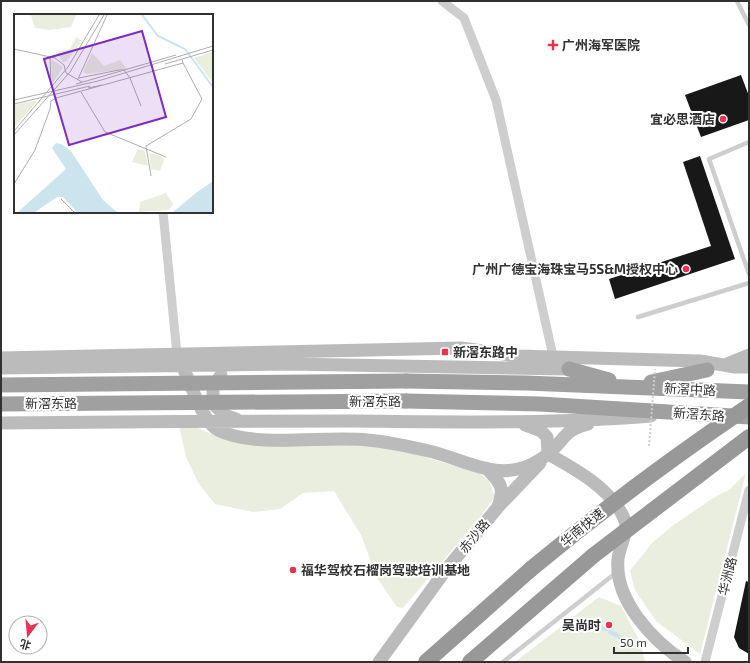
<svg xmlns="http://www.w3.org/2000/svg" width="750" height="663" viewBox="0 0 750 663" font-family="'Exo 2','Noto Sans SC',sans-serif">
<style>
.green{fill:#e9eedf}
.water{fill:#cce4ee}
.building{fill:#181818}
.lines{fill:none;stroke-linecap:round;stroke-linejoin:round}
.service{stroke:#cecece;stroke-width:4.5}
.minor{stroke:#cecece;stroke-width:9}
.secondary{stroke:#bbb;stroke-width:13}
.trunk{stroke:#a0a0a0;stroke-width:15}
.motorway{stroke:#989898;stroke-width:16}
.path-bridge{stroke:#cecece;stroke-width:2;stroke-dasharray:2 2;stroke-linecap:butt}
.trunk-bridge{stroke:#a0a0a0;stroke-width:15}
.motorway-bridge{stroke:#989898;stroke-width:16}
.poi-dot{fill:#ea3150;stroke:#fff;stroke-width:1.5}
.labels{text-anchor:middle;stroke-width:4;stroke-linejoin:round;paint-order:stroke}
.poi-label{font-size:13px;font-weight:bold;fill:#313131;stroke:#fff;text-anchor:start}
.street-label{font-size:13px;fill:#313131;stroke:#fff}
.inset-river{fill:none;stroke:#cce4ee;stroke-width:2}
.inset-road{fill:none;stroke:#adadad;stroke-width:1}
.view{fill:#7b2cbf;fill-opacity:0.15;stroke:#7b2cbf;stroke-width:2}
.inset-edge{fill:none;stroke:#313131;stroke-width:2}
</style>
<rect width="100%" height="100%" fill="#fff"/>
<path class="green" d="M179 425H191L216 436 332 442 401 450 479 473 489 481 495 497 481 516 403 608 397 607 377 578 361 535 334 491 303 493 280 509 253 512 215 504 199 484 186 457Z
M746 473 700 654 656 621 635 590 630 571 652 543 671 527 710 500 730 489Z
M599 597 621 606 641 644 645 662H515Z"/>
<path class="water" d="M576 621C593 622 617 627 626 642L609 634 608 632 579 624 573 625 563 636 565 630Z"/>
<path class="building" d="M741 75 749 96V120L701 137 685 95Z
M700 156 735 259 615 299 609 279 711 246 683 162Z
M746 581 749 582V654L739 648 734 637Z"/>
<g class="lines">
<path class="service" d="M737 1 749 25
M749 142 709 159 749 274
M638 317 749 283
M503 662 617 572"/>
<path class="minor" d="M442 1 464 18 496 100 553 356
M163 212 177 354
M705 662 749 490"/>
<path class="secondary" d="M1 358 461 348 518 356 700 361 735 367H749
M179 359C189 377 201 421 218 430 255 449 325 435 368 440 390 442 412 447 433 452 460 459 490 476 518 469 528 467 541 460 548 454 566 439 562 431 588 424
M727 364 749 355
M1 368 287 364 569 369
M221 375 213 387V404L225 415 236 419
M1 423C119 422 236 421 354 421 453 422 552 424 651 416
M525 425 541 431 547 437 548 454
M548 454C575 469 614 490 625 521 629 530 619 548 618 559 614 600 653 641 685 662
M486 468C501 483 505 487 498 507
M379 662 445 571 498 507 540 463"/>
<path class="trunk" d="M569 369 609 380
M406 381 526 383 749 392
M651 382 707 370
M406 401 540 404 749 417"/>
<path class="motorway" d="M426 662 531 569"/>
<path class="path-bridge" d="M649 446 655 369"/>
<path class="trunk-bridge" d="M1 385 406 381
M1 404 406 401"/>
<path class="motorway-bridge" d="M531 569C601 511 673 457 749 406
M470 662 594 555 749 437"/>
</g>
<g class="poi-dot">
<path d="M551 39h4v4h4v4h-4v4h-4v-4h-4v-4h4z"/>
<circle cx="723" cy="119" r="4"/>
<circle cx="686" cy="269" r="4"/>
<rect x="441" y="348" width="8" height="8" rx="2"/>
<circle cx="293" cy="570" r="4"/>
<circle cx="609" cy="625" r="4"/>
</g>
<g class="labels">
<g class="poi-label">
<text x="562" y="50">广州海军医院</text>
<text x="715" y="124" text-anchor="end">宜必思酒店</text>
<text x="678" y="274" text-anchor="end">广州广德宝海珠宝马5S&amp;M授权中心</text>
<text x="453" y="357">新滘东路中</text>
<text x="301" y="575">福华驾校石榴岗驾驶培训基地</text>
<text x="601" y="630" text-anchor="end">吴尚时</text>
</g>
<g class="street-label">
<text transform="translate(690 389) rotate(3)" y="5">新滘中路</text>
<text x="375" y="406">新滘东路</text>
<text x="51" y="408">新滘东路</text>
<text transform="translate(699 414) rotate(4)" y="5">新滘东路</text>
<text transform="translate(582 527) rotate(-39)" y="5">华南快速</text>
<text transform="translate(474 536) rotate(-51)" y="5">赤沙路</text>
<text transform="translate(727 576) rotate(-76)" y="5">华洲路</text>
</g>
</g>
<g transform="translate(14 14)">
<rect width="199" height="199" fill="#fff"/>
<path d="M17 1H62L57 13 36 16 21 14ZM62 23 68 27 52 48H49L42 38 56 35ZM199 38V69L180 44ZM78 39 90 52 106 46 113 55 72 60 69 57ZM37 45 49 53 38 70ZM24 86 16 96 0 114V91ZM124 135 131 137 134 152 118 148ZM135 139 147 142 150 146 146 157 137 155ZM152 179 159 190 155 196 125 198 126 188Z" fill="#e9eedf"/>
<path d="M42 129 47 130 57 137 89 186 103 198H63L49 183H43L21 198H4L52 155 38 134ZM199 167V198H159L182 179Z" fill="#cce4ee"/>
<path class="inset-river" d="M128 1 144 22 171 35 199 73"/>
<path class="inset-road" d="M0 35 41 44 50 51 52 59 68 68M36 43 37 72M151 50 199 36M65 64 105 56H110L116 64M116 64 127 92M64 65 93 1M62 70 162 41M74 74 88 71M67 78 91 118 152 143M0 86 84 67 199 32M0 90 76 72M36 95 37 87 42 84 169 49 168 46M0 117 54 53 85 1M0 121 56 58 90 1M137 162 132 132 177 105 188 85 169 49M0 170 21 136 36 95M47 185 60 198"/>
<path class="view" d="M128 17 152 103 55 131 30 45Z"/>
<rect width="199" height="199" class="inset-edge"/>
</g>
<rect width="750" height="663" fill="none" stroke="#313131" stroke-width="4"/>
<g transform="translate(28 635) rotate(196)"><circle r="19" fill="#ffffff" stroke="#adadad"/>
<path d="M0-3L7 15L0 10L-7 15Z" fill="#ea3150"/>
<text y="-6" font-size="11" font-weight="bold" text-anchor="middle" fill="#313131">北</text>
</g>
<path d="M614 647v6h74v-6" fill="none" stroke="#313131" stroke-width="2"/>
<text x="620" y="647" font-size="12" fill="#313131" stroke="#ffffff" stroke-width="3" paint-order="stroke">50 m</text>
</svg>
